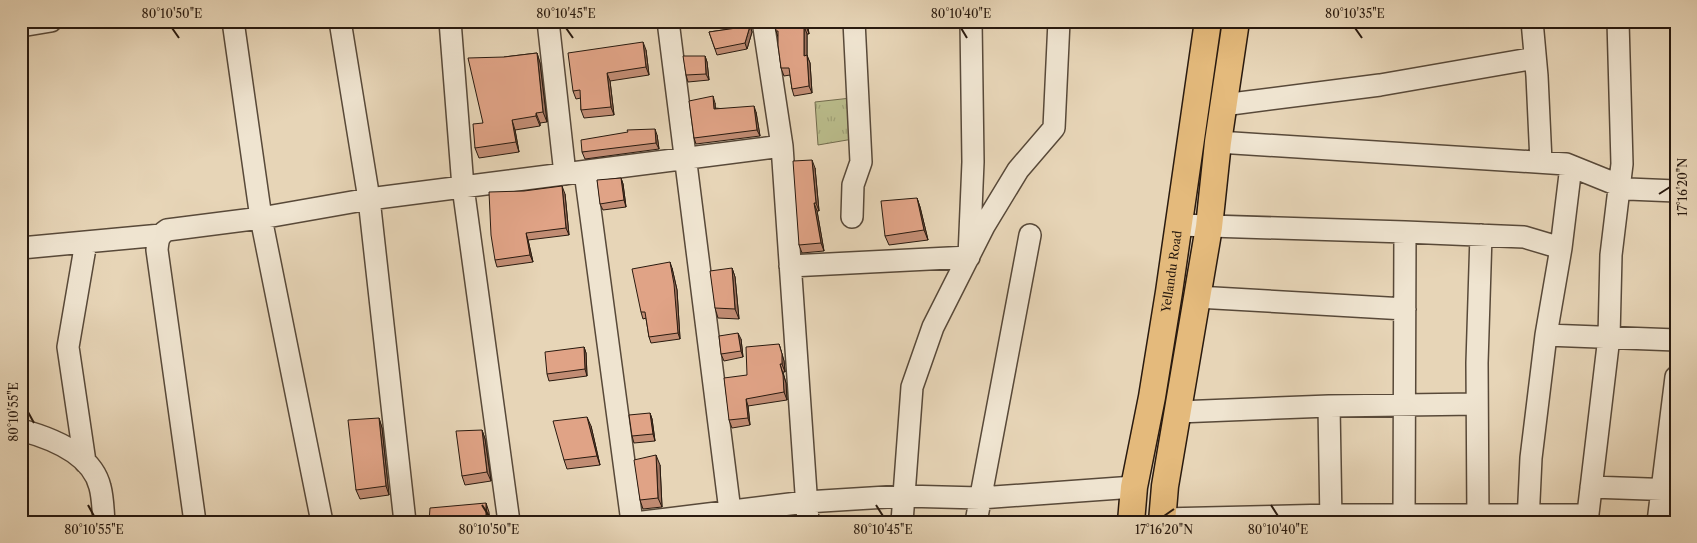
<svg xmlns="http://www.w3.org/2000/svg" width="1697" height="543" viewBox="0 0 1697 543" font-family="'Libre Caslon Text',serif">
<style>
.grass{fill:url(#grass-tufts);stroke:#726b4d}
.lines{fill:none;stroke-linecap:round;stroke-linejoin:round}
.minor-casing{stroke:#584939;stroke-width:24}
.major-casing{stroke:#291a0f;stroke-width:29}
.minor{stroke:#efe4d0;stroke-width:21}
.major{stroke:#e4ba7c;stroke-width:26}
.wall{fill:#c18c73;stroke:#291a0f}
.shaded-wall{fill:#9d725e;stroke:#291a0f}
.building{fill:#e0a386;stroke:#291a0f}
.ticks{fill:none;stroke:#291a0f;stroke-width:2}
.labels{text-anchor:middle;stroke-width:4;stroke-linejoin:round;paint-order:stroke}
.street-label{font-size:12px;fill:#291a0f;stroke:#efe4d0}
.neatline{fill:none;stroke:#291a0f;stroke-width:2}
.ticks-label{font-size:12px;text-anchor:middle;fill:#291a0f}
</style>
<defs>
<pattern id="grass-tufts" width="24" height="20" patternUnits="userSpaceOnUse" patternTransform="scale(1.25)"><rect width="24" height="20" fill="#babc8b"/><path d="M3 7l-1-3M5 7V3M7 7l1-3M15 17l-1-3M17 17v-4M19 17l1-3" fill="none" stroke="#a0a177"/></pattern>
</defs>
<rect width="100%" height="100%" fill="#e7d5b7"/>
<filter id="stains"><feTurbulence type="fractalNoise" baseFrequency=".004" numOctaves="4"/><feColorMatrix values="0 0 0 0 .2 0 0 0 0 .09 0 0 0 0 .02 0 0 0 .5 -.17"/></filter>
<radialGradient id="worn" r=".72"><stop offset=".6" stop-color="#630" stop-opacity="0"/><stop offset="1" stop-color="#630" stop-opacity=".3"/></radialGradient>
<path class="grass" d="M851 98 853 139 818 145 815 102Z"/>
<g class="lines">
<g class="minor-casing">
<path id="minor" d="M233 21 261 218 322 522
M340 21 369 199 405 522
M450 21 463 187 509 522
M548 21 565 174
M668 21 730 511V522
M763 21 782 146 808 522
M1532 21 1537 76 1541 162
M21 26 51 21
M1223 105 1380 85 1535 58
M1218 142 1566 164 1628 189 1676 191
M585 172 632 522
M852 217 853 185 861 162 854 21
M1179 225 1405 232 1524 237 1561 248 1546 335 1676 340
M21 248 161 235
M1561 248 1571 166
M790 266 969 257 973 162 971 21
M1197 297 1405 309
M1329 406 1331 522
M1178 412 1329 406 1477 404
M21 430C51 438 92 454 100 487 103 498 103 511 104 522
M85 462 68 347 86 242
M1591 487 1676 490
M1162 519 1331 515H1588
M195 522 157 250C158 240 158 236 167 230L261 218 369 199 782 146
M643 522 806 502 903 496 980 498 1134 487
M902 522 912 387 933 327 984 226 1018 170 1054 128 1059 21
M976 522 1030 235
M1404 522 1405 232
M1478 522 1477 363 1481 235
M1528 522 1531 458 1546 335
M1587 522 1609 337 1611 255 1622 164 1618 21
M1658 522 1676 377"/>
</g>
<g class="major-casing">
<g id="major">
<path id="s1" d="M1131 522 1134 487 1152 397 1169 292 1208 21"/>
<path d="M1162 522 1165 486 1209 227 1218 142 1236 21"/>
</g>
</g>
<use href="#minor" class="minor"/>
<use href="#major" class="major"/>
</g>
<path class="wall" d="M775 21H807L809 34H807V56L810 63 812 93 794 96 792 89 790 75 784 76 781 68 778 37 776 31Z
M750 26 752 32 747 49 717 55 709 32Z
M646 50 649 75 610 81 614 115 584 118 581 110V98L576 99 573 91Z
M537 53 540 63 547 122 540 123V126L515 130 519 152 479 158 475 148 504 57Z
M705 56 707 62 709 80 688 82 686 75Z
M715 103V108L756 112 760 136 696 144 694 138Z
M657 135 659 149 585 159 582 152Z
M815 168 819 211H817L824 251 802 253 799 245Z
M621 178 623 184 626 207 603 210 600 204Z
M565 194 569 235 528 240 533 262 497 267 495 260Z
M917 198 920 207 928 240 889 245 885 236Z
M672 268 677 290 680 339 651 343 649 337 646 318 643 319 641 312Z
M732 268 735 277 739 319 718 318 715 308Z
M741 339 743 357 724 361 721 354Z
M779 344 784 361 785 372H783L786 383 787 400 748 406 750 425 732 428 729 420 747 375Z
M584 347 586 353 587 376 549 381 547 374Z
M650 413 652 419 655 441 634 443 632 436Z
M379 418 382 428 389 495 360 499 356 490Z
M591 426 600 465 567 469 564 460Z
M482 430 485 439 491 481 465 485 462 476Z
M660 465 662 507 643 509 640 500Z"/>
<path class="shaded-wall" d="M805 21H807L809 34 806 26Z
M750 26 752 32 747 49 745 43Z
M804 26 807 34V64L804 56Z
M643 42 646 50 649 75 646 67Z
M537 53 540 63 547 122 543 112Z
M807 55 810 63 812 93 809 86Z
M705 56 707 62 709 80 706 74Z
M607 73 610 81 614 115 611 107Z
M713 96 715 103 716 115 714 109Z
M754 106 756 112 760 136 757 130Z
M536 113 540 123V126L536 116Z
M512 120 515 130 519 152 516 142Z
M655 129 657 135 659 149 656 143Z
M812 160 815 168 819 211 816 203Z
M621 178 623 184 626 207 624 200Z
M562 186 565 194 569 235 566 228Z
M917 198 920 207 928 240 924 230Z
M814 203 817 211 824 251 821 243Z
M526 233 528 240 533 262 530 255Z
M670 262 672 268 677 290 680 339 678 333Z
M732 268 735 277 739 319 735 309Z
M738 333 741 339 743 357 741 351Z
M779 344 784 361 785 372 782 364Z
M584 347 586 353 587 376 585 369Z
M780 364 786 383 787 400 784 392Z
M746 399 748 406 750 425 748 418Z
M650 413 652 419 655 441 653 434Z
M587 417 591 426 600 465 597 456Z
M379 418 382 428 389 495 386 486Z
M482 430 485 439 491 481 487 472Z
M656 455 660 465 662 507 658 498Z
M486 503 489 512 490 522H487Z"/>
<path class="building" d="M775 21H805L806 26H804V56L807 55 809 86 792 89 789 68H781L778 45V31H776Z
M750 26 745 43 715 49 709 32Z
M643 42 646 67 607 73 611 107 581 110 580 90 573 91 568 53Z
M537 53 543 112 536 113V116L512 120 516 142 475 148 473 124 483 123 468 58 504 57Z
M683 56H705L706 74 686 75Z
M713 96 714 109 754 106 757 130 694 138 689 101Z
M655 129 656 143 582 152 581 140 628 132 627 130Z
M812 160 816 203H814L821 243 799 245 793 161Z
M621 178 624 200 600 204 597 180Z
M562 186 566 228 526 233 530 255 495 260 491 235 489 192 524 191Z
M917 198 924 230 885 236 881 201Z
M670 262 674 284 678 333 649 337 645 312H641L632 269Z
M732 268 735 309 715 308 710 271Z
M738 333 741 351 721 354 719 336Z
M779 344 782 354V364H780L783 375 784 392 746 399 748 418 729 420 724 378 747 375 746 347Z
M584 347 585 369 547 374 545 352Z
M650 413 653 434 632 436 629 415Z
M587 417 597 456 564 460 553 421Z
M379 418 386 486 356 490 348 420Z
M482 430 487 472 462 476 456 431Z
M656 455 658 498 640 500 634 460Z
M486 503V521L429 522 430 508Z"/>
<path class="ticks" d="M172 28 179 38M566 28 573 38M961 28 967 38M1355 28 1362 38M1659 194 1670 187M28 412 34 423M88 505 94 516M482 505 489 516M876 505 883 516M1271 505 1278 516M1164 516 1174 509"/>
<g class="labels">
<g class="street-label">
<text dy="4" stroke="none"><textPath href="#s1" startOffset="254">Yellandu Road</textPath></text>
</g>
</g>
<rect width="1697" height="543" fill="none" stroke="#e7d5b7" stroke-width="55"/>
<rect x="28" y="28" width="1642" height="488" class="neatline"/>
<g class="ticks-label">
<text x="172" y="18">80°10'50"E</text>
<text x="566" y="18">80°10'45"E</text>
<text x="961" y="18">80°10'40"E</text>
<text x="1355" y="18">80°10'35"E</text>
<text transform="translate(1683 187) rotate(-90)" y="4">17°16'20"N</text>
<text transform="translate(14 412) rotate(-90)" y="4">80°10'55"E</text>
<text x="94" y="534">80°10'55"E</text>
<text x="489" y="534">80°10'50"E</text>
<text x="883" y="534">80°10'45"E</text>
<text x="1164" y="534">17°16'20"N</text>
<text x="1278" y="534">80°10'40"E</text>
</g>
<rect width="100%" height="100%" filter="url(#stains)"/>
<rect width="100%" height="100%" fill="url(#worn)"/>
</svg>
